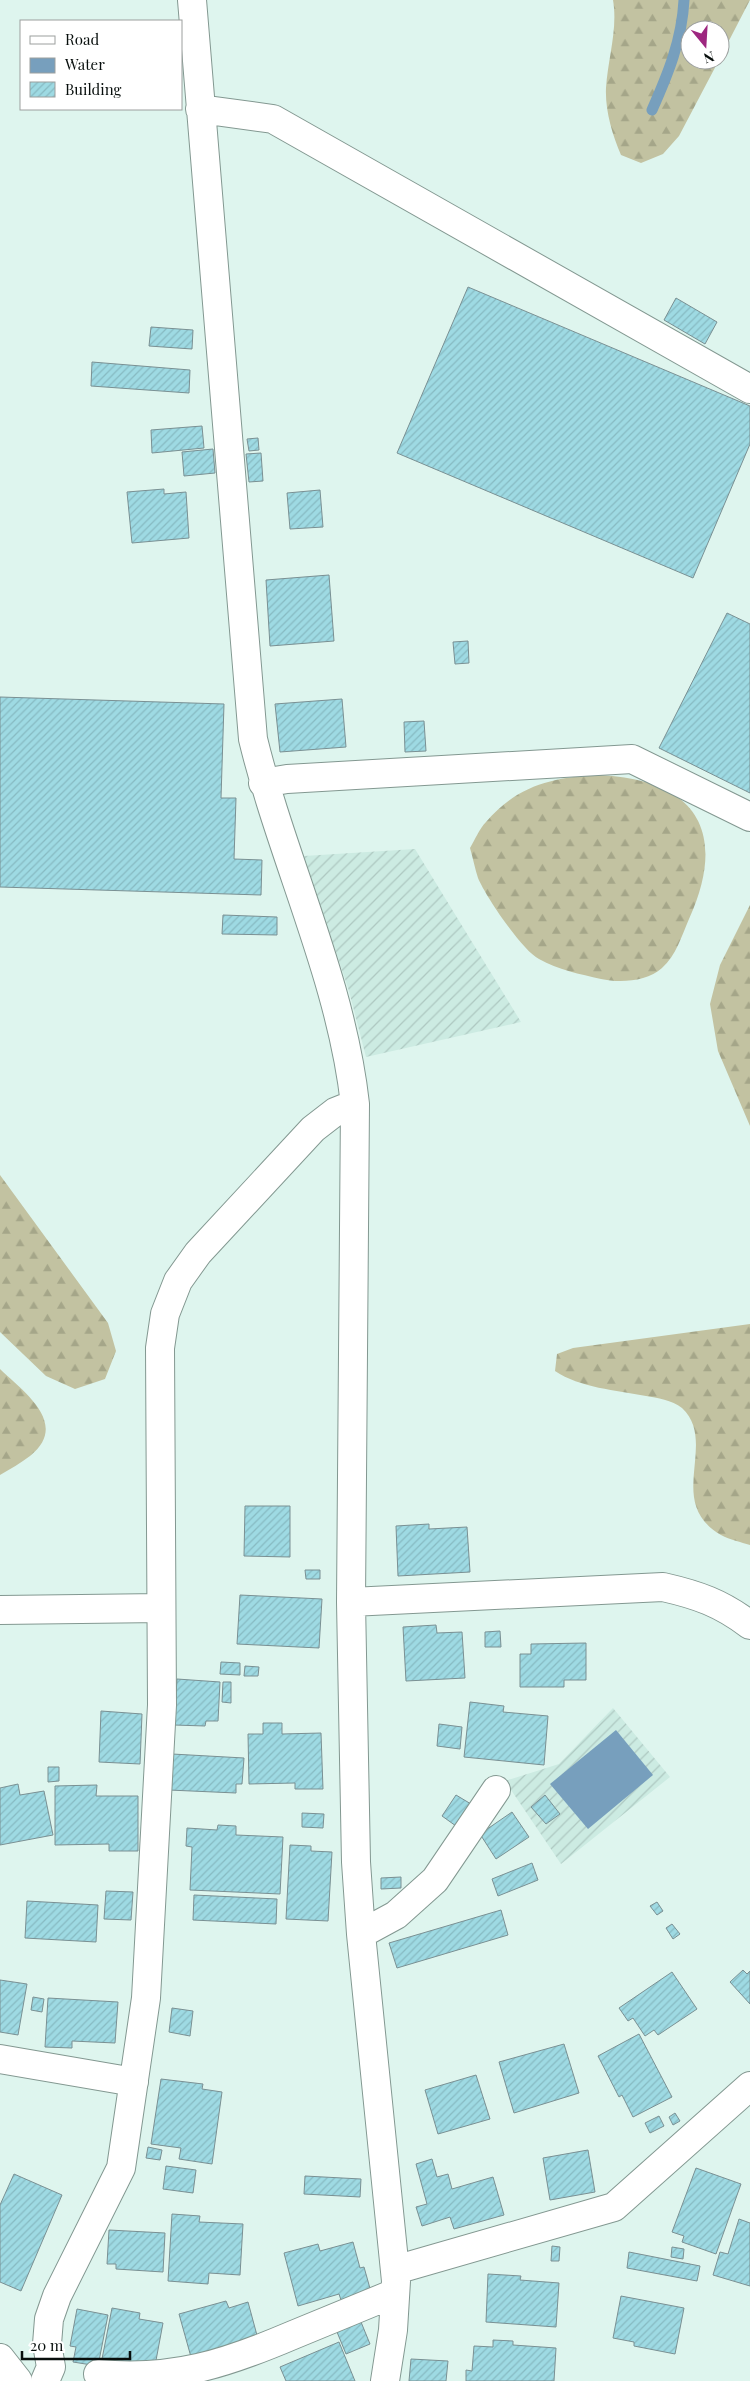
<svg xmlns="http://www.w3.org/2000/svg" width="750" height="2381" viewBox="0 0 750 2381" font-family="'Playfair Display',serif">
<style>
.industrial{fill:url(#industrial-furrows)}
.forest{fill:url(#forest-firs)}
.water{fill:#779fbd}
.lines{fill:none;stroke-linecap:round;stroke-linejoin:round}
.stream{stroke:#779fbd;stroke-width:11}
.building{fill:url(#building-hatch);stroke:#7a9093}
.minor-casing{stroke:#839891;stroke-width:30}
.major-casing{stroke:#839891;stroke-width:30}
.minor{stroke:#fff;stroke-width:28}
.major{stroke:#fff;stroke-width:28}
</style>
<defs>
<pattern id="industrial-furrows" width="10" height="10" patternUnits="userSpaceOnUse" patternTransform="scale(1.25)"><rect width="10" height="10" fill="#ccebe2"/><path d="M-1 1l2-2M0 10L10 0M9 11l2-2" fill="none" stroke="#aec8c1"/></pattern>
<pattern id="forest-firs" width="22" height="20" patternUnits="userSpaceOnUse" patternTransform="scale(1.25)"><rect width="22" height="20" fill="#c2c2a1"/><path d="M5 1l3.5 6h-7zM16 11l3.5 6h-7z" fill="#a5a689"/></pattern>
<pattern id="building-hatch" width="6" height="6" patternUnits="userSpaceOnUse" patternTransform="scale(1.25)"><rect width="6" height="6" fill="#9edae3"/><path d="M-1 1l2-2M0 6l6-6M5 7l2-2" fill="none" stroke="#87bac2"/></pattern>
</defs>
<rect width="100%" height="100%" fill="#def5ee"/>
<path class="industrial" d="M415 849 521 1022 366 1057 349 991 304 856Z
M613 1708 670 1777 561 1864 505 1781 559 1764Z"/>
<path class="forest" d="M613 0H750L720 58V30H690V60H719L679 136 663 154 641 163 621 155C612 134 605 110 606 88 608 58 618 29 613 0Z
M600 775C695 780 729 830 689 919 682 935 676 956 662 968 647 982 619 983 601 979 580 974 558 970 539 959 522 950 486 897 478 878 475 869 473 858 470 848 475 840 479 829 486 822 518 785 553 777 600 775Z
M750 905V1126L718 1051 710 1004 720 965Z
M0 1175 108 1323 116 1351 105 1379 75 1389 46 1376 0 1332Z
M750 1324V1545C741 1542 730 1540 721 1535 664 1502 719 1443 682 1408 672 1400 657 1398 646 1396 616 1390 580 1388 555 1371L557 1354 573 1348Z
M0 1369C24 1392 70 1424 30 1456 21 1463 10 1469 0 1475Z"/>
<path class="water" d="M616 1730 653 1775 588 1829 550 1784Z"/>
<g class="lines">
<path class="stream" d="M652 110C668 74 682 40 684 0"/>
</g>
<path class="building" d="M468 287 750 406V444L693 578 397 453Z
M676 298 717 322 705 344 664 320Z
M151 327 193 330 192 349 149 346Z
M92 362 190 370 189 393 91 386Z
M202 426 204 448 152 453 151 430Z
M258 438 259 450 249 451 247 439Z
M213 449 215 473 184 476 182 452Z
M261 453 263 481 249 482 246 454Z
M164 489V494L186 492 189 538 132 543 127 492Z
M320 490 323 527 290 529 287 493Z
M329 575 334 641 270 646 266 580Z
M727 613 750 624V793L659 748Z
M468 641 469 663 455 664 453 642Z
M0 697 224 704 221 798H236L234 859 262 860 261 895 0 887Z
M342 699 346 747 280 752 275 704Z
M424 721 426 751 405 752 404 722Z
M223 915 277 917V935L222 934Z
M245 1506H290V1557L244 1556Z
M429 1524V1529L467 1527 470 1572 398 1576 396 1526Z
M305 1570H320V1579H306Z
M240 1595 322 1599 319 1648 237 1644Z
M436 1625 437 1633 462 1632 465 1678 406 1681 403 1627Z
M500 1631 501 1647H485V1632Z
M586 1643V1680H564V1687H520V1654H531V1644Z
M221 1662 240 1663V1675L220 1674Z
M245 1666 259 1667 258 1676H244Z
M177 1679 220 1682 218 1721H206L205 1726 174 1725Z
M223 1682H231V1703L222 1702Z
M470 1702 504 1706 503 1712 548 1716 544 1765 464 1757Z
M101 1711 142 1714 140 1764 99 1762Z
M263 1723H282V1734L321 1733 323 1789H295V1783L249 1784 248 1734H263Z
M439 1724 462 1727 460 1749 437 1746Z
M172 1754 244 1758 242 1784H236V1793L169 1790Z
M48 1767H59V1781L48 1782Z
M18 1784 20 1795 44 1791 53 1835 0 1845V1788Z
M97 1785 96 1796H138V1851H109V1844L55 1845V1786Z
M456 1795 471 1804 456 1826 442 1816Z
M545 1795 560 1814 546 1824 531 1807Z
M512 1812 529 1837 496 1859 480 1834Z
M302 1813 324 1814 323 1828 302 1827Z
M218 1825 236 1826V1835L283 1837 280 1894 190 1890 192 1847 186 1846 187 1828 217 1830Z
M290 1845 311 1846V1851L332 1852 328 1921 286 1919Z
M532 1863 538 1880 498 1896 492 1879Z
M401 1877V1888L381 1889V1878Z
M106 1891 133 1892 131 1920 104 1919Z
M194 1895 277 1899 276 1924 193 1920Z
M27 1901 98 1905 96 1942 25 1938Z
M657 1902 663 1911 657 1915 650 1906Z
M501 1910 508 1935 397 1968 389 1943Z
M672 1924 680 1934 673 1939 666 1928Z
M743 1970 747 1974 750 1971V2004L730 1982Z
M672 1972 697 2009 658 2035 654 2030 645 2036 633 2018 628 2021 619 2008Z
M0 1980 27 1984 18 2035 0 2032Z
M33 1997 44 1999 42 2012 31 2010Z
M48 1998 118 2002 115 2043 72 2041V2048L45 2047Z
M172 2008 193 2011 190 2036 169 2032Z
M639 2034 672 2097 633 2117 622 2095 619 2097 598 2056Z
M564 2044 579 2093 514 2113 499 2062Z
M476 2075 490 2119 438 2134 425 2090Z
M161 2079 203 2084 202 2089 222 2092 212 2164 179 2159 181 2148 151 2144Z
M675 2113 680 2121 673 2125 669 2117Z
M659 2116 664 2126 650 2133 645 2123Z
M148 2147 162 2150 160 2160 146 2158Z
M588 2150 595 2192 550 2200 543 2158Z
M432 2159 437 2177 448 2174 452 2189 493 2177 504 2215 454 2229 450 2217 422 2226 416 2207 427 2204 416 2164Z
M166 2166 196 2170 193 2193 163 2189Z
M696 2168 741 2184 716 2254 682 2242 684 2236 672 2232Z
M14 2174 62 2195 21 2291 0 2282V2205Z
M305 2176 361 2179 360 2197 304 2194Z
M172 2214 200 2216 199 2222 243 2224 240 2275 209 2273 208 2284 168 2281Z
M739 2219 750 2223V2286L713 2275 720 2252 728 2254Z
M109 2230 165 2233 163 2272 116 2269V2264H107Z
M353 2242 360 2268 364 2267 371 2292 341 2300 339 2294 298 2306 284 2253 318 2244 320 2251Z
M552 2246 560 2247 559 2261H551Z
M672 2247 684 2249 683 2259 671 2257Z
M629 2252 700 2266 697 2281 627 2268Z
M488 2274 521 2276 520 2280 559 2283 556 2327 486 2322Z
M621 2296 684 2308 675 2354 634 2346V2342L613 2338Z
M226 2301 229 2308 248 2302 258 2339 191 2357 179 2314Z
M112 2308 140 2313 139 2319 163 2323 154 2371 102 2359Z
M77 2309 108 2315 98 2366 73 2362 76 2347 70 2346Z
M361 2322 370 2344 346 2354 337 2332Z
M493 2340 513 2341V2345L556 2348 554 2381H466V2370L472 2371 474 2346 493 2347Z
M339 2342 355 2381H286L280 2367Z
M411 2359 448 2361 446 2381H409Z"/>
<g class="lines">
<g class="minor-casing">
<path id="minor" d="M192 0 253 739C283 862 341 978 355 1104L351 1602 356 1862 361 1934 396 2281 393 2330 385 2381
M200 109 273 119 750 389
M263 783 287 779 632 759 750 817
M351 1602 663 1587C698 1595 721 1603 750 1625
M0 1610 161 1608
M361 1934 396 1915 435 1880 496 1790
M0 2059 134 2082
M395 2270 614 2207 750 2086
M98 2374C173 2381 225 2364 293 2335 327 2321 361 2307 395 2293
M45 2381 51 2367 47 2344 49 2319 57 2296 121 2168 146 1998 162 1705 160 1348 165 1314 178 1281 198 1253 313 1129 335 1112 355 1104"/>
</g>
<g class="major-casing">
<path id="major" d="M0 2358 18 2381"/>
</g>
<use href="#minor" class="minor"/>
<use href="#major" class="major"/>
</g>
<rect x="20" y="20" width="162" height="90" fill="#ffffff" stroke="#9c9f9e"/>
<rect x="30" y="36" width="25" height="8" fill="#ffffff" stroke="#9c9f9e"/>
<text x="65" y="45" font-size="15" fill="#070e0c">Road</text>
<rect x="30" y="58" width="25" height="15" fill="#779fbd" stroke="#9c9f9e"/>
<text x="65" y="70" font-size="15" fill="#070e0c">Water</text>
<rect x="30" y="82" width="25" height="15" fill="url(#building-hatch)" stroke="#9c9f9e"/>
<text x="65" y="95" font-size="15" fill="#070e0c">Building</text>
<g transform="translate(705 45) rotate(162)"><circle r="24" fill="#ffffff" stroke="#9c9f9e"/>
<path d="M0-4L9 19L0 12L-9 19Z" fill="#9e2780"/>
<text y="-8" font-size="14" font-weight="bold" text-anchor="middle" fill="#070e0c">N</text>
</g>
<path d="M22 2351v8h108v-8" fill="none" stroke="#070e0c" stroke-width="2.5"/>
<text x="30" y="2351" font-size="15" fill="#070e0c" stroke="#ffffff" stroke-width="4" paint-order="stroke">20 m</text>
</svg>
